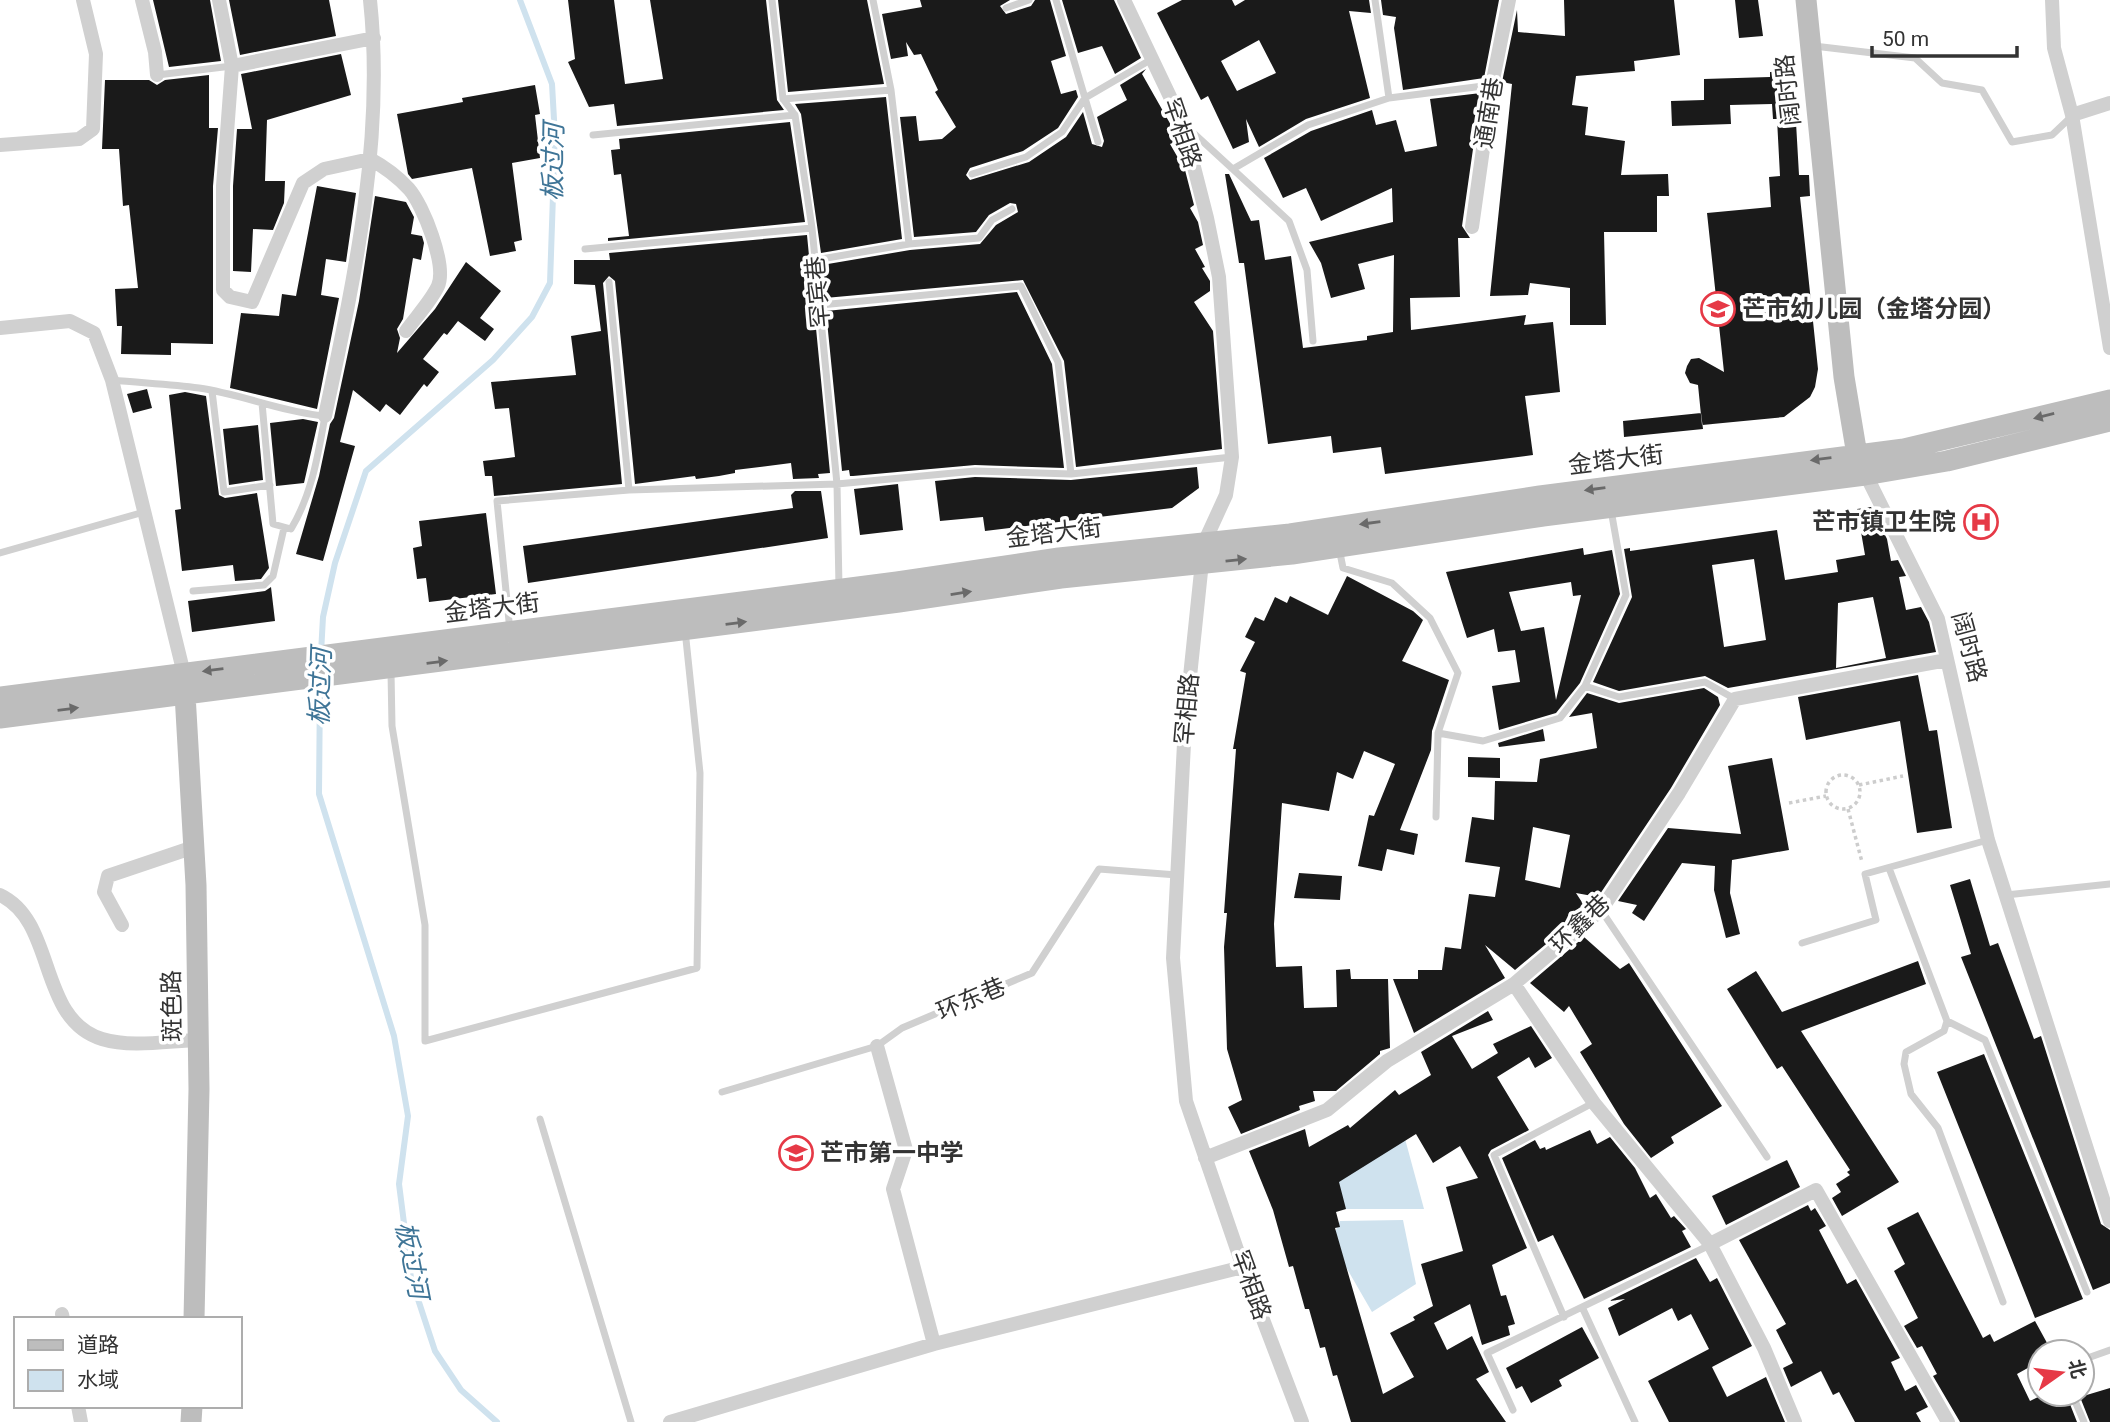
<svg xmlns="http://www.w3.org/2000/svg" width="2110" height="1422" viewBox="0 0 2110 1422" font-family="Roboto,'Noto Sans SC',sans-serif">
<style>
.water{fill:#cfe2ee}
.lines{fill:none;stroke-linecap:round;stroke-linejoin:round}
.stream{stroke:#cfe2ee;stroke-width:6}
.building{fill:#1a1a1a;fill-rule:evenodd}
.path{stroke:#cdcdcd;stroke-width:3.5;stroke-dasharray:3.5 3.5;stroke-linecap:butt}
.lane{stroke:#d0d0d0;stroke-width:7}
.street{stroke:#d0d0d0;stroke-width:14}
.secondary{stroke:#bdbdbd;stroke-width:21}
.oneway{fill:#6a6a6a}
.labels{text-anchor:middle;stroke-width:7;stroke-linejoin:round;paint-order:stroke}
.street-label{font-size:24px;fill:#333;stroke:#fff}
.poi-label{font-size:24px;font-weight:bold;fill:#333;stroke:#fff;text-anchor:start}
.water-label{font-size:26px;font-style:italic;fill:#3f7597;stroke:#fff}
</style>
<rect width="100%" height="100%" fill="#fff"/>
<path class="water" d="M1401 1124 1424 1209H1331L1329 1179Z
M1403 1220 1416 1284 1372 1312 1331 1241 1340 1221Z"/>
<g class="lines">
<path class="stream" d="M321 653 323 617 335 563 366 471 493 360 532 317 550 283 555 137 552 84 520 0
M320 682 319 794 394 1036 408 1116 399 1184 411 1278 435 1351 461 1390 497 1422"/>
</g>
<path class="building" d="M153 0H210L221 61 169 67Z
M229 0H329L336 36 240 55Z
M568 0H614L625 84 663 79 650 0H766L777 100 784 110 617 126 614 104 589 107 568 62 575 59Z
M778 0H867L884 84 788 92Z
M920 0H1010L1000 6 1006 14 1031 6 1035 0H1050L1066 56 1051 61 1061 94 1076 90 1078 97 1058 128 1023 151 970 168 966 175 970 180 1029 162 1066 137 1083 112 1092 144 1102 147 1104 141 1097 117 1127 100 1120 85 1146 69 1142 74 1176 134 1177 141 1170 144 1185 170 1194 205 1190 208 1198 222 1203 245 1195 249 1205 267 1202 268 1210 281V291L1194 302 1213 331 1222 449 1076 467 1064 361 1023 280 825 298 822 265 910 250 980 244 996 225 1018 212 1016 204 1010 203 989 215 976 232 914 237 900 117 916 116 919 141 942 139 956 127 935 92 938 90 921 54 914 55 906 42 908 56 891 59 882 14 922 7Z
M1062 0H1114L1141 58 1115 74 1102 46 1078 53Z
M1182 0H1232L1235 6 1245 0H1369L1371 13 1349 11 1370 98 1306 119 1259 147 1246 119 1249 142 1233 149 1208 96 1201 100 1157 13ZM1259 40 1276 73 1237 91 1221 61Z
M1381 0H1499L1484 78 1403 90 1394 28 1396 17 1383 15Z
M1564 0H1674L1680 55 1634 61 1635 71 1576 76 1572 105 1588 107 1585 135 1625 141 1621 175 1668 174 1669 196H1657V232H1604L1606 325H1570V288L1530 283 1528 295 1490 296 1512 84 1502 82 1517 10 1518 32 1565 36Z
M1735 0H1758L1763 36 1739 38Z
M341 54 351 95 267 120 265 181H285L284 203 273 230 253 229 251 272 233 271V186L237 129H252L241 74Z
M1793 70 1799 175H1809L1810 196 1800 197 1818 369 1815 387 1810 397 1784 417 1702 425 1698 385 1690 383 1685 373 1687 366 1691 359 1699 358 1724 372 1707 213 1771 207 1769 177 1780 176 1777 119H1773L1772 104 1730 105 1731 124 1672 126 1671 101 1704 100V79L1770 77V72Z
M209 75V128H218L213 186V344L171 343V355L121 354 122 326H117L115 289 138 288 129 205 123 206 119 149H102L105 80H149L157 85 165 80Z
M535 85 540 114 535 115 540 158 512 163 522 240 514 242 516 251 490 256 472 168 412 179 408 174 397 114 463 102 462 98Z
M1481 93 1462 226 1470 238H1458L1460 297 1410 298 1411 330 1526 315 1524 325 1553 322 1560 392 1525 396 1533 455 1385 474 1381 447 1333 453 1331 436 1268 444 1244 263H1239L1225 174H1229L1251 221 1259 220 1265 260 1291 256 1303 348 1367 340V336L1393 332 1394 255 1358 264 1365 289 1331 298 1321 263 1309 242 1393 222 1392 188 1321 221 1306 188 1283 198 1264 158 1311 131 1372 110 1376 125 1396 120 1405 152 1437 146 1430 99Z
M886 97 902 239 821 253 801 114 795 104Z
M790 122 805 222 608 241V238L629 236 621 174 614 175 611 150 620 149 619 139Z
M317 186 356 193 346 262 326 259 321 295 339 298 317 409 230 388 241 313 279 316 282 294 296 296Z
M375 196 406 202 414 217 411 234 422 236 424 243 421 260 413 258 403 319 397 329 400 338 397 353 435 309 466 262 501 291 480 318 494 329 485 341 458 321 447 335 444 333 423 359 439 372 427 387 424 384 400 415 386 404 380 412 353 390 340 442 355 446 323 561 296 554 319 476 330 424 334 418 359 301Z
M807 235 830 473 818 474 819 478 793 479 791 463 735 470V473L719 476 696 479 695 476 635 484 615 281 609 276 603 283 622 484 494 496 492 476H485L483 461 515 457 509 408 495 409 491 382 576 375 571 336 601 331 595 285 574 284V260H610L609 253Z
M1017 292 1052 364 1064 468 975 465 853 476H850L849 470 842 471 826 311Z
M147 389 152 408 133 413 127 394Z
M185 392 206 396 219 495 225 498 257 493 269 568 261 579 235 581 233 565 182 571 175 510 181 509 169 395Z
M1701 413 1703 429 1624 437 1623 421Z
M303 419 318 422 304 483 276 486 270 423Z
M258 425 263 480 229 485 223 429Z
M1197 467 1199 488 1172 508 985 531 983 517 940 521 935 481 975 477 1071 480Z
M898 484 903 530 860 535 854 489Z
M795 491H821L828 538 528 583 523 546 793 508 791 495Z
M1871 507 1887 539 1891 561 1898 560 1906 576 1899 577 1906 610 1921 607 1929 622 1936 652 1728 688 1705 676 1619 691 1593 682 1632 597 1624 549 1630 548V551L1777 530 1785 580 1838 572 1836 560 1865 555 1857 509ZM1754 559 1766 640 1724 647 1712 565ZM1873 597 1886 658 1836 668 1838 603Z
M486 513 496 594 429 602 426 578 417 579 413 548 422 546 419 521Z
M1583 548 1584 555 1612 550 1620 594 1580 683 1556 713 1499 730 1492 686 1520 682 1515 650 1498 652 1494 629 1467 638 1446 572ZM1571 582 1573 596 1581 595 1556 700 1544 627 1521 631 1509 592Z
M1347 576 1413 611 1423 620 1402 661 1449 680 1432 731 1431 750 1400 830 1418 834 1414 855 1387 849 1382 871 1358 866 1369 815 1374 816 1395 764 1364 751 1353 779 1337 772 1329 811 1282 803 1274 924 1276 967 1302 966 1304 1008 1337 1007 1336 970 1350 969 1351 979H1388L1390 1048 1380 1051V1054L1336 1091H1313L1315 1101 1299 1106 1300 1110 1241 1134 1228 1107 1242 1100 1227 1049 1224 947 1227 913H1224L1236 749H1233L1246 673 1240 671 1255 642 1245 637 1255 617 1264 621 1275 597 1287 603 1290 596 1328 615Z
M271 587 275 621 192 632 188 601 265 591Z
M1918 675 1929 731 1937 730 1952 828 1917 833 1900 721 1806 740 1798 697Z
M1704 688 1718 697 1720 705 1671 788 1598 897 1576 893 1587 910 1515 970 1485 945 1505 978 1414 1033 1393 979H1418V970H1442L1445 947 1461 949 1469 894 1495 897 1500 867 1465 862 1472 817 1494 820 1495 781 1537 782 1540 759 1597 748 1592 713 1569 717 1587 693 1619 703ZM1533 827 1570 835 1560 888 1525 880Z
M1543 729 1545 741 1499 747 1498 743Z
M1468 757 1500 758V778L1468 777Z
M1772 758 1789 850 1732 860 1730 893 1740 934 1726 938 1714 890 1715 866 1682 863 1644 921 1632 913 1637 905 1618 901 1668 828 1741 834 1728 766Z
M1299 873 1342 876 1340 900 1294 898Z
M1970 879 1990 946 1998 943 2034 1039 2041 1036 2101 1224 2110 1230V1283L2093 1290 1961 957 1971 954 1950 885Z
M1584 937 1620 969 1629 963 1722 1106 1671 1137 1674 1143 1651 1158 1624 1124 1580 1052 1592 1044 1569 1006 1564 1012 1530 983Z
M1918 961 1926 984 1801 1031 1899 1182 1842 1216 1832 1198 1841 1192 1836 1184 1850 1175 1847 1172 1850 1170 1782 1066 1777 1069 1727 989 1756 971 1782 1012Z
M1488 1011 1493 1020 1452 1036 1472 1069 1498 1053 1493 1044 1531 1026 1552 1058 1535 1068 1529 1057 1497 1077 1529 1130 1491 1150 1488 1155 1527 1248 1492 1265 1501 1296 1506 1295 1515 1324 1508 1326 1510 1335 1482 1345 1470 1304 1434 1323 1447 1350 1472 1336 1489 1372 1476 1379 1506 1422H1351L1337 1375 1333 1376 1325 1347 1320 1348 1309 1309H1305L1293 1266 1289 1267 1273 1210 1249 1151 1305 1129 1309 1147 1348 1125 1350 1128 1395 1090 1399 1095 1431 1075 1421 1052ZM1416 1134 1433 1163 1460 1146 1478 1178 1446 1187 1463 1251 1421 1264 1433 1306 1413 1317 1415 1320 1390 1333 1414 1377 1383 1394 1335 1228 1340 1227 1336 1212 1346 1209 1339 1182Z
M1984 1054 2083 1299 2035 1318 1937 1072Z
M1590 1130 1597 1144 1610 1137 1635 1168 1650 1198 1656 1194 1671 1218 1674 1216 1686 1229 1682 1231 1691 1247 1584 1299 1553 1235 1538 1242 1502 1158 1535 1140 1540 1149 1545 1147 1546 1150Z
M1787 1160 1800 1187 1726 1225 1712 1196Z
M1808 1205 1811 1211 1815 1208 1826 1226 1819 1230 1847 1284 1856 1279 1900 1358 1891 1362 1905 1391 1916 1385 1928 1407 1916 1413 1921 1422H1855L1839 1392 1833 1395 1821 1371 1791 1387 1783 1368 1793 1363 1776 1330 1786 1324 1739 1240Z
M1918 1212 1983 1338 1990 1334 1994 1342 2035 1321 2052 1352H2040V1361L2017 1374 2030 1401 2044 1394H2066L2077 1422H1960L1933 1376 1937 1374 1922 1346 1917 1348 1904 1326 1918 1318 1894 1271 1905 1264 1887 1228Z
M1696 1258 1710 1282 1717 1278 1752 1346 1712 1367 1727 1397 1766 1377 1785 1422H1669L1648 1381 1709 1349 1691 1314 1678 1321 1672 1308 1619 1336 1608 1308 1625 1299 1609 1301Z
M1582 1327 1599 1358 1559 1380 1562 1386 1531 1403 1522 1386 1516 1389 1506 1368Z
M2110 1388V1422H2090L2080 1397Z"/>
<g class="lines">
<path class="path" d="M1826 792a17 17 0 1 1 34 0a17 17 0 1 1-34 0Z
M1859 785 1903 776
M1789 803 1826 796
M1848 809 1862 862"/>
<path class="lane" d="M772 0 783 99 795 115 812 228 837 484 839 587
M873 0 891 90 909 244
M1056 0 1098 142
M1375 0 1389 98
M1006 8 1029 0
M1814 46 1915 58 1942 83 1982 90 2012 142 2052 135 2072 116
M157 75 232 66
M783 99 891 90
M1187 127 1289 221 1307 270 1313 341
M593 135 795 115
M1233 169 1308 125 1389 98 1491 85
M972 174 1026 157 1062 132 1085 98 1152 59
M585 249 812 228
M815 260 909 244 979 238 992 220 1012 209
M609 282 629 490
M820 305 1021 286 1058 362 1071 474
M112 380C141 383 170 384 199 388 241 394 282 412 325 416 318 455 312 494 291 529L273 524 262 403
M212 391 224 492 270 485
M1339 548 1343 568 1392 583 1430 618 1458 673 1438 733 1436 817
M0 553 144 512
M193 591 264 585 273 576 284 528
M510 631 497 501 629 490 837 484 975 471 1071 474 1232 457
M391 672 392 726 425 925V1041L697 968 700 773 685 630
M1585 686 1619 697 1705 682 1735 699
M1438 733 1483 741 1560 718 1585 686 1626 595 1611 510
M1889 868 1947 1021 1944 1031 1906 1052 1904 1064 1911 1094 1938 1128 2003 1302
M2006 895 2110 884
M1601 910 1767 1157
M1802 943 1876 920 1865 874 1988 840
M1947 1021 1985 1040 2087 1292
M722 1092 877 1046 902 1028 1032 973 1099 869 1177 875
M540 1119 631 1422
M1583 1309 1635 1422
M1564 1317 1494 1155 1593 1103
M2082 1360 2110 1350
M2072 1394 2084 1422
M1513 1410 1487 1353 1710 1245"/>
<path class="street" d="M142 0 155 52 157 75
M219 0 232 66 223 186V290L230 297 252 302 303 183 324 169 370 159C385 167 397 176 409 189 423 205 447 265 438 286 431 301 416 317 406 331
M1124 0 1183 124 1207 218 1219 277 1232 457 1226 495 1204 543 1185 724 1173 958 1186 1101 1243 1267 1302 1422
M2052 0 2054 48 2072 115 2110 348
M232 66 374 38
M2072 115 2110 103
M0 145 79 139 93 129 96 54 83 0
M1472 227 1492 85 1509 0
M0 328 70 321 94 333 112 380 184 674
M325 416C354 280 385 140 370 0
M1862 467 1938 619 1988 840 2110 1221
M0 895C57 922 37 1019 102 1039 131 1048 168 1041 199 1040
M122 925 104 892 108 876 194 847
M1514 984 1594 1103 1710 1244 1764 1348 1795 1422
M877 1046 906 1150 893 1189 934 1344
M1205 1158 1327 1110 1387 1061 1514 984 1601 910 1679 793 1735 699 1947 660
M1710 1244 1816 1190 1948 1422
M62 1314 63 1319
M78 1406 81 1422
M670 1422 934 1344 1243 1267"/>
<path class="secondary" d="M1806 0 1844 377 1857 455
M185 694 196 885 199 1089 194 1319
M0 697 897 582 1059 558 1290 534 1540 496 1904 449 2110 400
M0 718 899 602 1061 578 1292 554 1543 516 1865 475 1947 461 2110 421
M191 1422 192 1406"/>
</g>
<defs><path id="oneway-solid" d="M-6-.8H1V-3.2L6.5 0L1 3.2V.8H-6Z" transform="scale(1.75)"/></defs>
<g class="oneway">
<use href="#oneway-solid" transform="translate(2044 416) rotate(166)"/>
<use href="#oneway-solid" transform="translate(1821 459) rotate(173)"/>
<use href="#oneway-solid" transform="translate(1595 489) rotate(172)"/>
<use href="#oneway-solid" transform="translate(1370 523) rotate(172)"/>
<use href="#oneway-solid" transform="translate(1236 560) rotate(-6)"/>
<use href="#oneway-solid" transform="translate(961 593) rotate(-9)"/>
<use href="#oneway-solid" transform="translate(736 623) rotate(-7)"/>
<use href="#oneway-solid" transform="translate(437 662) rotate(-7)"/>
<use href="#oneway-solid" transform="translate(213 670) rotate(173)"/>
<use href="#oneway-solid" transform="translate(68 709) rotate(-7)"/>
</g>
<defs>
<g id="school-ring" transform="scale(1.75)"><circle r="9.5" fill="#fff" stroke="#e63946" stroke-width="1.5"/><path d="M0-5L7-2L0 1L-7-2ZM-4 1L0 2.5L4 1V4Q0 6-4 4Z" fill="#e63946"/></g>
<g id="hospital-ring" transform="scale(1.75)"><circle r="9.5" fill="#fff" stroke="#e63946" stroke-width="1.5"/><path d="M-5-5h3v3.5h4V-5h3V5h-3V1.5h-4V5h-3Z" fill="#e63946"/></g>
</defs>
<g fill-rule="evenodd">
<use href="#school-ring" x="1718" y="309"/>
<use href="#hospital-ring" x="1981" y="522"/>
<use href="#school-ring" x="796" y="1153"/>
</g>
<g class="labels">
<g class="street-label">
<text transform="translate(1788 90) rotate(-96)" y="8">阔时路</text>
<text transform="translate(1489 113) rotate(-81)" y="8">通南巷</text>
<text transform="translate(1182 133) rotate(71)" y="8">罕相路</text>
<text transform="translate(818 292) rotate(-95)" y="8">罕宾巷</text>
<text transform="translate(1616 460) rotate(-7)" y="8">金塔大街</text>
<text transform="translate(1054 533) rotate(-7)" y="8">金塔大街</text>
<text transform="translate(492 608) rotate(-7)" y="8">金塔大街</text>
<text transform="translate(1969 647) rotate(75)" y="8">阔时路</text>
<text transform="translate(1187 709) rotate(-85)" y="8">罕相路</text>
<text transform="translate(1580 924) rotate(-44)" y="8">环鑫巷</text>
<text transform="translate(971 999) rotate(-23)" y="8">环东巷</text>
<text transform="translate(172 1006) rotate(-91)" y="8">斑色路</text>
<text transform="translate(1251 1285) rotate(70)" y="8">罕相路</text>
</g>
<g class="poi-label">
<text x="1742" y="317">芒市幼儿园（金塔分园）</text>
<text x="1956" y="530" text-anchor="end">芒市镇卫生院</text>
<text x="820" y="1161">芒市第一中学</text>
</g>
<g class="water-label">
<text transform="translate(553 162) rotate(-89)" y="9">板过河</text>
<text transform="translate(320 687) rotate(-88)" y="9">板过河</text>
<text transform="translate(412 1260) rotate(79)" y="9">板过河</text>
</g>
</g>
<rect x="14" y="1317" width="228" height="91" fill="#ffffff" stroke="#adadad" stroke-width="2"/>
<rect x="28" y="1340" width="35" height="10" fill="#bdbdbd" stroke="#adadad" stroke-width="2"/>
<text x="77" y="1352" font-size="21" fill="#333333">道路</text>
<rect x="28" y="1370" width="35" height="21" fill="#cfe2ee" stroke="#adadad" stroke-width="2"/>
<text x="77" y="1387" font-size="21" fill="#333333">水域</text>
<g transform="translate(2061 1373) rotate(76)"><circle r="33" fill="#ffffff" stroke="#adadad" stroke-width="2"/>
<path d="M0-5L12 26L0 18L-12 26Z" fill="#e63946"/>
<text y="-10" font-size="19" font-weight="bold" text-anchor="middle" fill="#333333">北</text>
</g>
<path d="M1872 46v10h145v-10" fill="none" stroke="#333333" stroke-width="3.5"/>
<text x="1882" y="46" font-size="21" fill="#333333" stroke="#ffffff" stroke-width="5" paint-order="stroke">50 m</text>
</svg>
